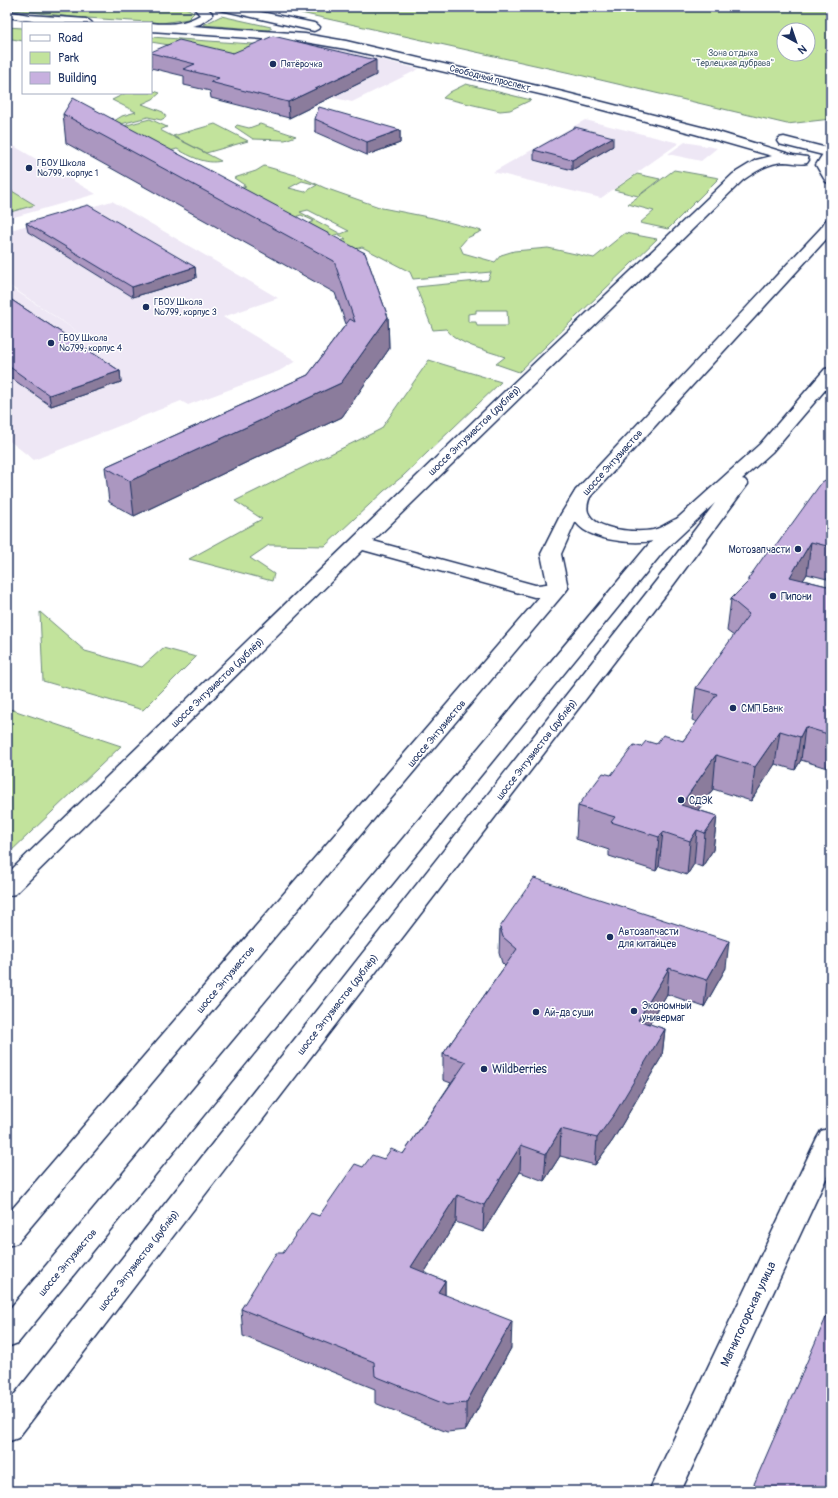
<svg xmlns="http://www.w3.org/2000/svg" width="838" height="1498" viewBox="0 0 838 1498" font-family="Pangolin,sans-serif">
<style>
.built{fill:#eee7f5}
.green{fill:#c2e39c;stroke:#6e897d;fill-rule:evenodd}
.lines{fill:none;stroke-linecap:round;stroke-linejoin:round}
.street-casing{stroke:#1b2f5e;stroke-width:3}
.secondary-casing{stroke:#1b2f5e;stroke-width:3}
.primary-casing{stroke:#1b2f5e;stroke-width:3}
.street{fill:#fff;fill-rule:evenodd}
.secondary{fill:#fff;fill-rule:evenodd}
.primary{fill:#fff;fill-rule:evenodd}
.wall{fill:#ab97c0;stroke:#1b2f5e}
.shaded-wall{fill:#8b7b9c;stroke:#1b2f5e}
.building{fill:#c7b0df;stroke:#1b2f5e}
.poi-dot{fill:#1b2f5e;stroke:#fff;stroke-width:1.5}
.labels{text-anchor:middle;stroke-width:3;stroke-linejoin:round;paint-order:stroke}
.far-park-label{font-size:9px;fill:#455c6e;stroke:#fff}
.far-poi-label{font-size:9px;fill:#1b2f5e;stroke:#fff;text-anchor:start}
.far-street-label{font-size:9px;fill:#1b2f5e;stroke:#fff}
.street-label{font-size:10px;fill:#1b2f5e;stroke:#fff}
.poi-label{font-size:10px;fill:#1b2f5e;stroke:#fff;text-anchor:start}
.near-poi-label{font-size:12px;fill:#1b2f5e;stroke:#fff;text-anchor:start}
.near-street-label{font-size:12px;fill:#1b2f5e;stroke:#fff}
</style>
<rect width="100%" height="100%" fill="#fff"/>
<filter id="ink" filterUnits="userSpaceOnUse"><feTurbulence type="fractalNoise" baseFrequency=".025" numOctaves="2"/><feDisplacementMap in="SourceGraphic" scale="8" xChannelSelector="R" yChannelSelector="G"/><feConvolveMatrix kernelMatrix="1 2 1 2 8 2 1 2 1" color-interpolation-filters="sRGB"/></filter>
<g filter="url(#ink)">
<path class="built" d="M294 41 325 46 419 69 352 102 222 71Z
M585 120 679 143 601 198 493 172Z
M7 142 96 194 7 219Z
M685 142 717 148 701 161 668 154Z
M112 201 278 298 223 317 296 361 279 371 196 402 188 405 181 401 34 460 7 439V285L102 348 7 284V231Z"/>
<path class="green" d="M7 7H184L192 11 194 13 188 19 162 23 72 17 7 9Z
M274 7H831V119L787 124 575 74ZM784 30H808V54H784Z
M221 16 271 27 272 28 268 30 203 25Z
M7 27 23 28V41L7 38Z
M151 37 266 45 234 59 187 48 151 42Z
M466 84 531 100 510 110 500 111 443 98 450 92Z
M151 90 160 93 153 99 142 104 163 112 166 117 161 120 148 117 121 124 114 121 122 116 136 112 112 100 126 93H151Z
M150 119 167 127 160 130 221 161C206 165 190 156 177 149L170 151 123 126Z
M215 124 248 141 206 153 173 136Z
M260 124 296 136 285 140 253 139 235 127 237 125 249 128Z
M264 166 299 176 325 188 382 208 433 218 482 231 467 238 460 246 463 253 495 262 501 255 514 251 548 248 594 258 625 233 657 239 519 372 496 364 505 357C486 350 458 345 446 329L433 330 416 287 488 280 491 272 413 279 410 272 362 247 355 249 340 241 346 239 338 234 332 236 308 224 314 221 301 215 295 217 240 188 246 186 234 178 256 171ZM302 181 317 185 305 192 289 188ZM308 210 349 231H348L341 234 300 212ZM476 310H507L508 326H477L476 322H468V314L476 313Z
M674 170 719 178 668 229 640 223 654 211 628 204Z
M637 174 660 179 638 196 614 190Z
M7 188 35 205 7 213Z
M429 360 501 382 403 476 384 491 325 546 269 545 250 558 274 574 272 581 189 559 262 519 235 501 381 429Z
M40 612 85 651 142 667 163 648 196 657 143 710 43 681Z
M7 708 121 746 7 855Z"/>
<g class="lines">
<g class="street-casing">
<path id="street" d="M831 1128V1168L681 1491H649L817 1138 821 1131Z"/>
</g>
<g class="secondary-casing">
<path id="secondary" d="M193 7H206L212 13V16L200 24 192 26 305 34 346 41 563 92 705 128 793 155 807 157 809 160 807 163C799 165 792 162 784 162 768 163 756 171 743 180L373 541 535 585C545 585 555 581 565 584L568 588 565 592 547 597H534L363 550 15 894 7 896V874L481 414 733 174 756 160 772 156 695 134 557 98 346 49 305 42 151 31V23C169 25 184 24 200 15Z
M215 7H237L314 23 318 25 320 27 318 29 314 31 221 10 217 9Z
M7 11 29 15 86 19 90 21 92 23H46L7 17Z
M784 137 831 149V157L779 144 777 141 779 138Z
M582 488 588 490 591 494C589 499 586 506 588 512 595 531 637 533 653 530 667 527 675 514 690 518L692 522C674 549 609 546 584 530 577 525 572 518 569 510L570 501 576 490Z"/>
</g>
<g class="primary-casing">
<path id="primary" d="M831 148V183L826 182 816 165 826 149Z
M831 219V234L590 497 579 514 561 554 568 588 565 592 17 1243 7 1246V1215L548 587 541 554 561 514 576 490 821 228 826 220Z
M831 368V383L772 452 742 479 745 480 748 484 674 584 18 1438 7 1442V1404L660 576 715 503 663 552 18 1343 7 1347V1312L649 544 760 444 825 369Z"/>
</g>
<use href="#street" class="street"/>
<use href="#secondary" class="secondary"/>
<use href="#primary" class="primary"/>
</g>
<path class="wall" d="M151 52 233 53 376 75 289 118 211 98 210 91 184 85V76L151 68Z
M63 114 365 253 388 317 389 349 342 417 134 516 109 502 105 467 308 375 346 324 335 293 66 143Z
M315 119 400 130V143L367 155 315 132Z
M613 146 572 170 534 160V150Z
M26 223 195 267 196 278 133 297 28 232Z
M7 297 120 371 121 382 51 406 7 375Z
M831 479V580L807 574 803 580 831 587V761L827 768 801 760 795 770 775 764 751 801 713 789 698 810 717 816 713 850 702 867 694 864 687 875 659 866 656 871 609 856V850L576 839 578 806 641 747 656 744 683 741 697 722 692 720 696 688 734 636 727 631 731 599 748 582V579L773 550Z
M500 927 726 968 704 1007 667 994 649 1024 665 1029 662 1056 613 1140 595 1165 560 1156 544 1181 520 1172 483 1232 456 1222 424 1273 445 1281V1295L511 1348 466 1430 447 1432 375 1403V1389L243 1336 241 1309 283 1253 319 1216 363 1167 384 1159 403 1154 451 1083 443 1080V1054L505 966 502 963 499 953Z"/>
<path class="shaded-wall" d="M376 60V75L289 118 288 102Z
M400 130V143L367 155V142Z
M613 137V146L572 170V160Z
M195 267 196 278 133 297 132 287Z
M388 317 389 349 342 417 134 516 130 481 341 383Z
M120 371 121 382 51 406 49 395Z
M811 542 807 574 786 608 790 577Z
M805 727 801 760 795 770 800 737Z
M780 731 775 764 751 801 755 767Z
M831 741V761L827 768Z
M716 755 713 789 679 837 681 805Z
M717 816 713 850 702 867 705 833Z
M697 830 694 864 687 875 690 841Z
M663 832 659 866 656 871 659 837Z
M729 941 726 968 704 1007 707 980Z
M669 968 667 994 636 1047 638 1020Z
M665 1029 662 1056 613 1140 595 1165 597 1138Z
M561 1129 560 1156 544 1181 546 1154Z
M521 1145 520 1172 483 1232 484 1205Z
M457 1195 456 1222 411 1294V1267Z
M445 1281V1308L438 1292Z
M512 1321 511 1348 466 1430V1403Z"/>
<path class="building" d="M273 36 376 60 288 102 210 82 219 78 183 69 195 64 151 53V52L179 40 233 53Z
M73 98 365 253 388 317 341 383 130 481 105 467 308 375 350 319 355 322 334 261 63 114Z
M319 107 400 130 367 142 315 119Z
M575 127 613 137 572 160 534 150Z
M88 205 195 267 132 287 26 223Z
M7 297 120 371 49 395 7 365Z
M827 479H831V547L811 542 790 577 831 587V735L805 727 800 737 780 731 755 767 716 755 681 805 717 816 705 833 697 830 690 841 663 832 659 837 611 822 615 817 578 806 603 773 611 775 634 745 641 747 646 741 656 744 663 735 683 741 717 694 696 688 749 614 731 599 749 581 748 579 769 549 773 550 822 482Z
M534 878 729 941 707 980 669 968 638 1020 665 1029 615 1113 597 1138 561 1129 546 1154 521 1145 484 1205 457 1195 411 1267 445 1281 438 1292 512 1321 466 1403 447 1405 375 1376 374 1362 241 1309 276 1253H283L311 1213 319 1216 355 1164 363 1167 372 1155 384 1159 391 1149 403 1154 466 1062 443 1054 517 949 503 937 500 927Z
M831 1306V1491H751Z"/>
</g>
<g class="poi-dot">
<circle cx="273" cy="64" r="4"/>
<circle cx="29" cy="168" r="4"/>
<circle cx="146" cy="307" r="4"/>
<circle cx="51" cy="343" r="4"/>
<circle cx="798" cy="549" r="4"/>
<circle cx="773" cy="596" r="4"/>
<circle cx="733" cy="708" r="4"/>
<circle cx="681" cy="800" r="4"/>
<circle cx="610" cy="937" r="4"/>
<circle cx="634" cy="1011" r="4"/>
<circle cx="536" cy="1012" r="4"/>
<circle cx="484" cy="1069" r="4"/>
</g>
<g class="labels">
<g class="far-park-label">
<text x="733" y="56">Зона отдыха<tspan x="733" dy="10">"Терлецкая дубрава"</tspan></text>
</g>
<g class="far-poi-label">
<text x="281" y="67">Пятёрочка</text>
<text x="37" y="166">ГБОУ Школа<tspan x="37" dy="10">№799, корпус 1</tspan></text>
<text x="154" y="305">ГБОУ Школа<tspan x="154" dy="10">№799, корпус 3</tspan></text>
<text x="59" y="341">ГБОУ Школа<tspan x="59" dy="10">№799, корпус 4</tspan></text>
</g>
<g class="far-street-label">
<text transform="translate(490 78) rotate(14)" y="3">Свободный проспект</text>
</g>
<g class="street-label">
<text transform="translate(474 430) rotate(-44)" y="4">шоссе Энтузиастов (дублёр)</text>
<text transform="translate(612 462) rotate(-48)" y="4">шоссе Энтузиастов</text>
<text transform="translate(217 682) rotate(-44)" y="4">шоссе Энтузиастов (дублёр)</text>
<text transform="translate(436 733) rotate(-50)" y="4">шоссе Энтузиастов</text>
<text transform="translate(536 749) rotate(-52)" y="4">шоссе Энтузиастов (дублёр)</text>
<text transform="translate(225 979) rotate(-50)" y="4">шоссе Энтузиастов</text>
<text transform="translate(337 1004) rotate(-52)" y="4">шоссе Энтузиастов (дублёр)</text>
<text transform="translate(138 1260) rotate(-52)" y="4">шоссе Энтузиастов (дублёр)</text>
<text transform="translate(67 1262) rotate(-50)" y="4">шоссе Энтузиастов</text>
</g>
<g class="poi-label">
<text x="790" y="553" text-anchor="end">Мотозапчасти</text>
<text x="781" y="600">Пипони</text>
<text x="741" y="712">СМП Банк</text>
<text x="689" y="804">СДЭК</text>
<text x="618" y="935">Автозапчасти<tspan x="618" dy="12">для китайцев</tspan></text>
<text x="642" y="1009">Экономный<tspan x="642" dy="12">универмаг</tspan></text>
<text x="544" y="1016">Ай-да суши</text>
</g>
<g class="near-poi-label">
<text x="492" y="1073">Wildberries</text>
</g>
<g class="near-street-label">
<text transform="translate(748 1314) rotate(-65)" y="4">Магнитогорская улица</text>
</g>
</g>
<rect width="838" height="1498" fill="none" stroke="#fff" stroke-width="24"/>
<rect x="12" y="12" width="814" height="1474" fill="none" stroke="#1b2f5e" stroke-width="1.5" filter="url(#ink)"/>
<rect x="22" y="22" width="130" height="72" fill="#ffffff" stroke="#a4acbf"/>
<rect x="30" y="35" width="20" height="6" fill="#ffffff" stroke="#a4acbf"/>
<text x="58" y="42" font-size="12" fill="#1b2f5e">Road</text>
<rect x="30" y="52" width="20" height="12" fill="#c2e39c" stroke="#a4acbf"/>
<text x="58" y="62" font-size="12" fill="#1b2f5e">Park</text>
<rect x="30" y="72" width="20" height="12" fill="#c7b0df" stroke="#a4acbf"/>
<text x="58" y="82" font-size="12" fill="#1b2f5e">Building</text>
<g transform="translate(796 42) rotate(140)"><circle r="19" fill="#ffffff" stroke="#a4acbf"/>
<path d="M0-3L7 15L0 10L-7 15Z" fill="#1b2f5e"/>
<text y="-6" font-size="11" font-weight="bold" text-anchor="middle" fill="#1b2f5e">N</text>
</g>
</svg>
